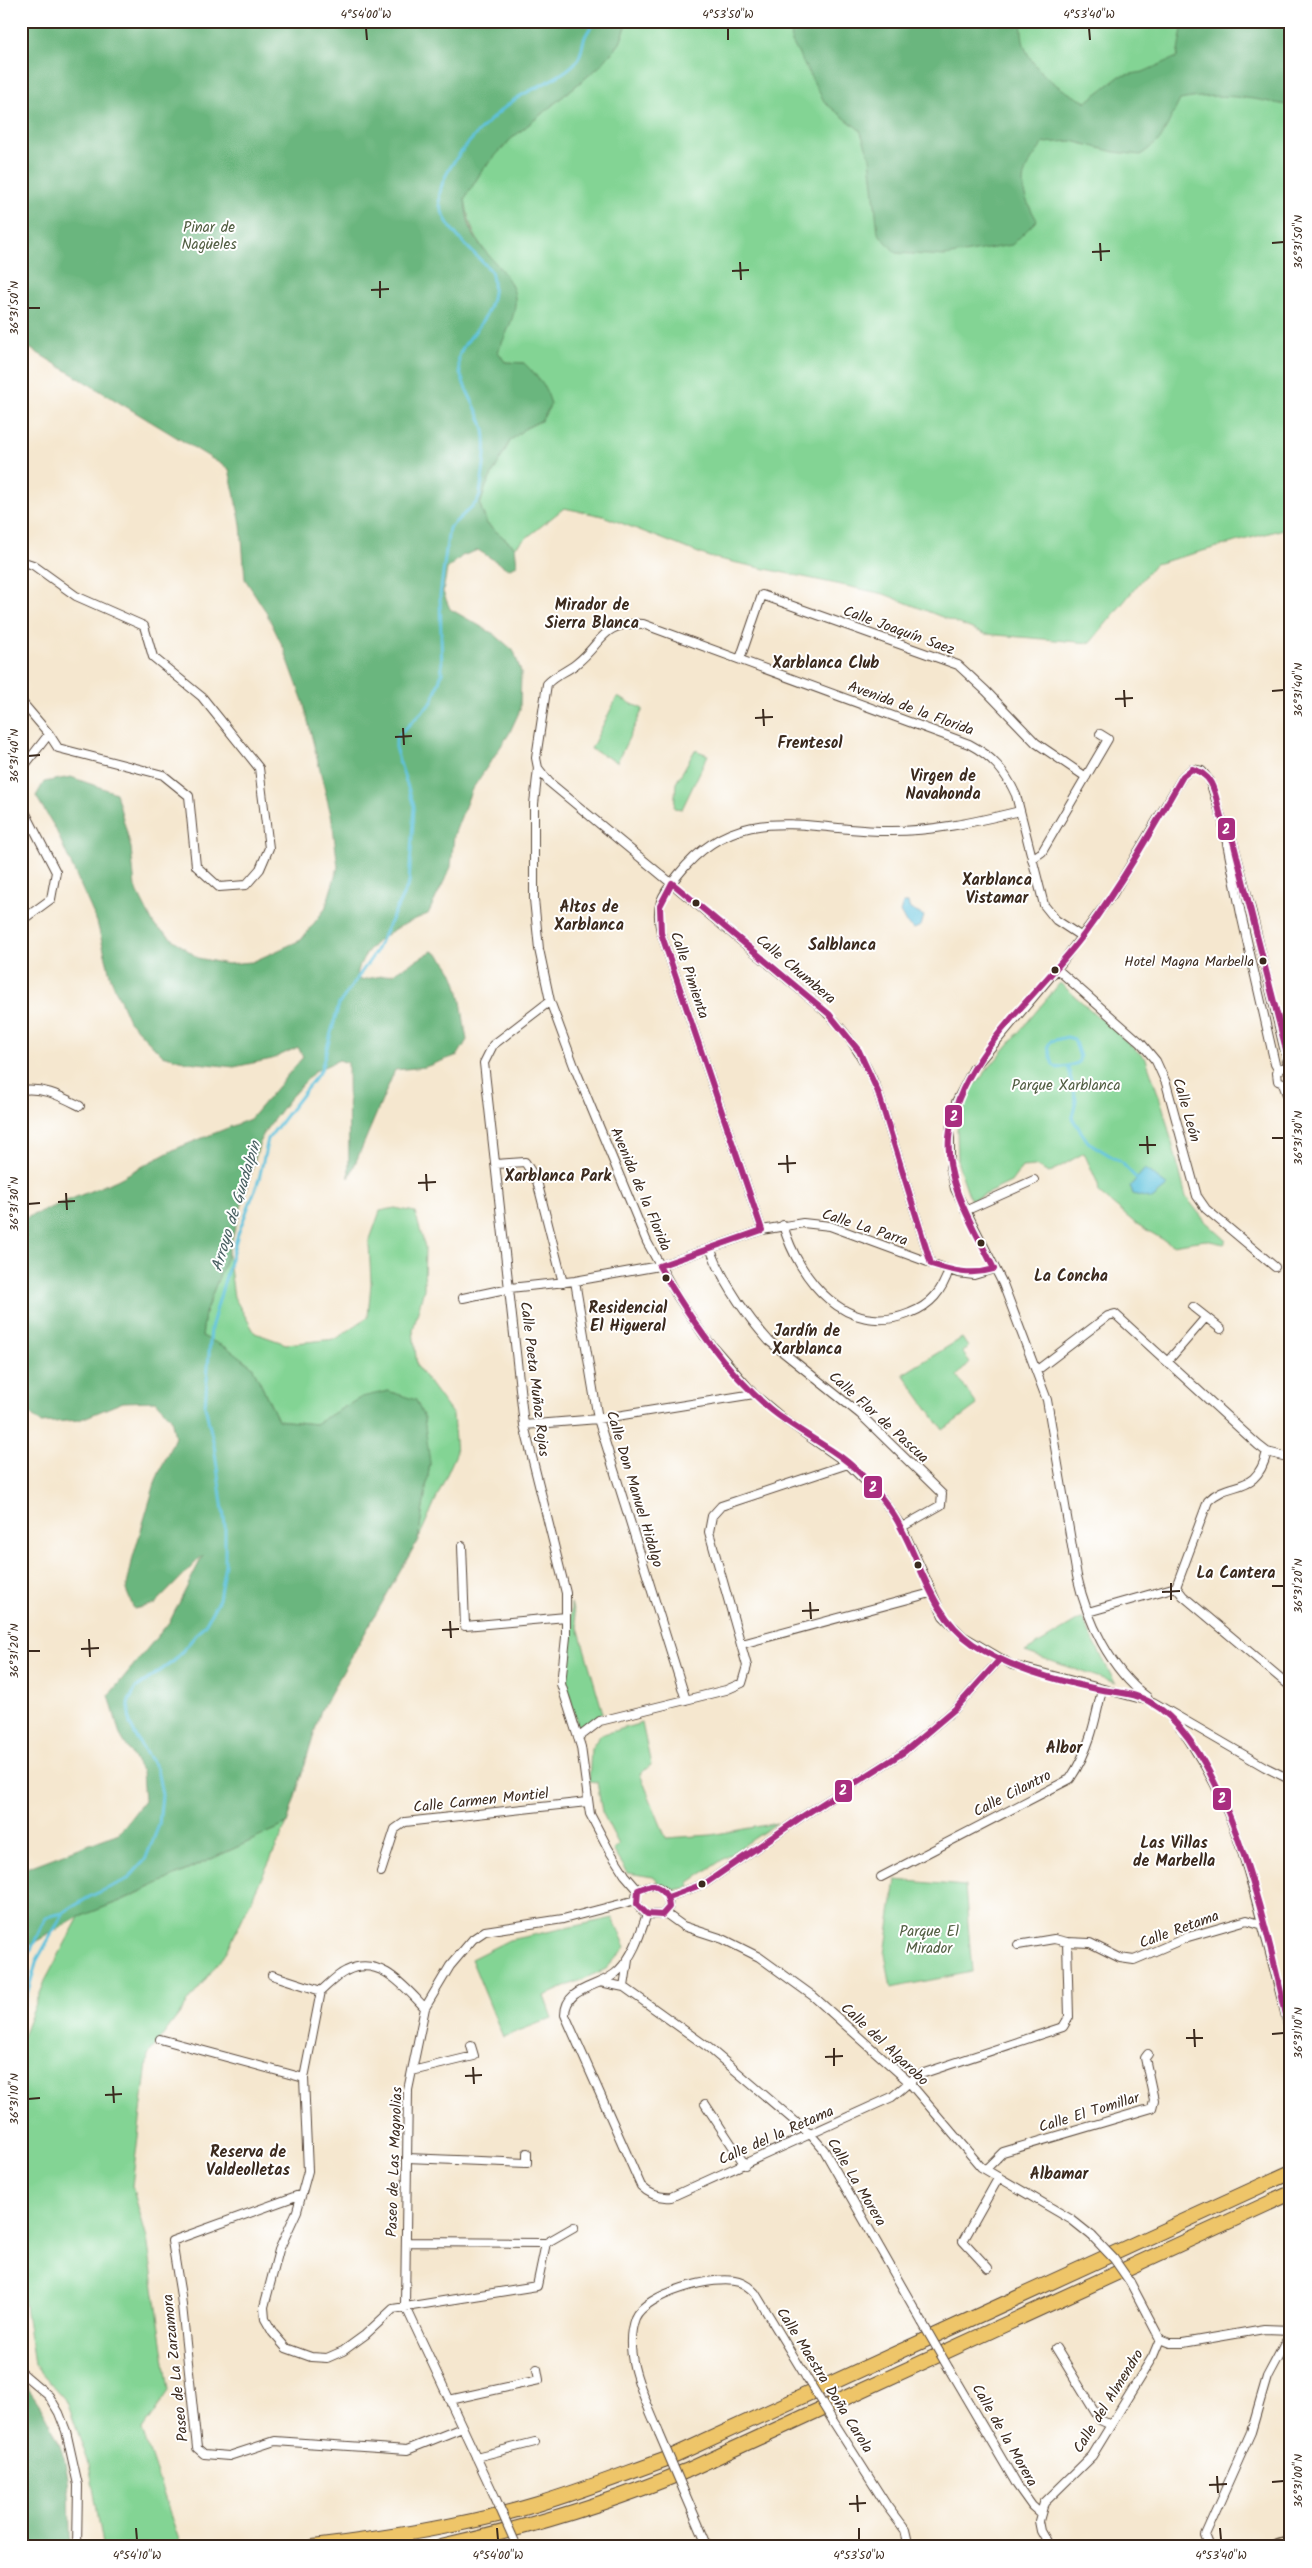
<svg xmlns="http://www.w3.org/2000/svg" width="1312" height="2568" viewBox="0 0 1312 2568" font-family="Kalam,sans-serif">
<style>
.green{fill:#83d494;stroke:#5f7f59}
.forest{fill:#6ab67e;stroke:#52704e}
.water{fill:#5fc2dd;stroke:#4d767e}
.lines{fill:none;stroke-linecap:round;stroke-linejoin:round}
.stream{stroke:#5fc2dd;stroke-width:3}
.minor-casing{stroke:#574639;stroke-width:10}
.secondary-casing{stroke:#574639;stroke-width:14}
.motorway-casing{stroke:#574639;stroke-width:16}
.minor{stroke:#fff;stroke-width:8}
.secondary{stroke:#f8e8c3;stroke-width:11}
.motorway{stroke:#eec569;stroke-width:14}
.minor-bridge-casing{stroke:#574639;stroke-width:10;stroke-linecap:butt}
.minor-bridge{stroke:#fff;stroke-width:8}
.bus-1-casing{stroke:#fff;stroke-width:10}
.bus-1{stroke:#a92d7f;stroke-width:6}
.ticks{fill:none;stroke:#3b2a1e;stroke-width:2}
.bus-dot{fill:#3b2a1e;stroke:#fff;stroke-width:2}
.labels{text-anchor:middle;stroke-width:4;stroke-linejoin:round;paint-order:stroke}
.bus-label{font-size:14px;fill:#3b2a1e;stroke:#fff;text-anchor:end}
.park-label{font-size:15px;fill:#515d41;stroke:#fff}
.street-label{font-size:15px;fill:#3b2a1e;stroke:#fff}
.neighbourhood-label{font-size:16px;font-weight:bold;fill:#3b2a1e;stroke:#fff}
.water-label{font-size:16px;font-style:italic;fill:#485f61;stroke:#fff}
.line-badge{stroke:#fff;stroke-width:2}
.badge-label{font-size:14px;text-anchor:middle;font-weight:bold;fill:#fff}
.neatline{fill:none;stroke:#3b2a1e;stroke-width:2}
.ticks-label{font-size:12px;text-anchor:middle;fill:#3b2a1e}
</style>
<rect width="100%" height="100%" fill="#fff"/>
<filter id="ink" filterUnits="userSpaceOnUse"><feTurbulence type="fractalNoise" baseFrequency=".02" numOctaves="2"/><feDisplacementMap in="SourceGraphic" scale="10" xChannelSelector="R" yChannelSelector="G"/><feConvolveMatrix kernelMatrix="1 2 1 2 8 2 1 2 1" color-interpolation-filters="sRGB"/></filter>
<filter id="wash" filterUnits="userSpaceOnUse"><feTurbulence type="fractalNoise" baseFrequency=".0096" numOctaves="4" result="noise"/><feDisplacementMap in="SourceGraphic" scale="20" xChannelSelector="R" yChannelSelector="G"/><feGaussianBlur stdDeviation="1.12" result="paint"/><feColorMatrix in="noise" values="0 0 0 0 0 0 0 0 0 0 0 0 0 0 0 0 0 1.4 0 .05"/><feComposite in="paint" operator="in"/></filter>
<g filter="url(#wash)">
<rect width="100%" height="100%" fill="#f5e7cf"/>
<path class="green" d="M628 21H1291V527L1155 564 1090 643 985 634 884 594 709 557 603 516 564 508 515 547 487 524 480 505 486 486 510 441 524 429 542 420 524 363 505 362 498 352 507 278C483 249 470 238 465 198L483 169 511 139 600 66 620 43Z
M617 697 643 709 617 762 591 749Z
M695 750 708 755 682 809 674 808 676 783Z
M1060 983 1146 1059 1163 1108 1186 1197 1205 1221 1227 1241 1224 1244 1205 1240 1172 1245 1135 1223 1099 1193 1098 1184 1084 1153 1049 1173 1035 1166 1022 1167 1011 1182 971 1201 958 1164 957 1129 968 1093Z
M395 1208 415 1212 425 1247 424 1289 413 1330 417 1366 453 1415 456 1454 418 1540 430 1463 362 1397 315 1424 278 1420 252 1366 202 1336 205 1313 228 1253 234 1297 255 1333 286 1344 336 1339 368 1317 371 1283 369 1242 380 1211Z
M962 1338 968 1347 962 1352 970 1362 957 1376 977 1405 943 1430 903 1374Z
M571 1603 603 1713 578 1728 566 1681 570 1655Z
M1082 1618 1115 1683 1025 1652Z
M642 1723 651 1765 640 1774 666 1838 711 1835 777 1823 688 1883 691 1887 669 1891 653 1877 628 1873 613 1850 619 1845 602 1812 597 1782 589 1781 591 1749 600 1735Z
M287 1824 227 1951 148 2055 132 2186 147 2238 169 2391 142 2430 180 2543 103 2545 89 2464 67 2402 34 2364 22 2286 25 2189 21 2155V2041L45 1981 79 1917 123 1900Z
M896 1880 965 1886 972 1972 891 1988 885 1954Z
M613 1918 626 1947 606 1969 544 1996 552 2018 503 2037 471 1959 509 1940Z"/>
<path class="forest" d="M21 21H628L620 43 600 66 511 139 483 169 465 198C466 213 468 226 476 239 487 257 512 275 515 297 517 315 505 335 498 352L505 362 524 363C539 378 545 384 551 404L542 420 524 429 510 441 486 486 480 505 487 524 515 547 517 565 508 569 478 550 462 556 447 569 443 592 450 609 494 634 514 651 521 672 520 710 509 734 471 791 454 835 451 867 428 914C400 925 362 942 357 976L360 980 393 974 432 951C462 966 461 1010 467 1040L458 1055 425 1067 395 1070 349 1178 348 1063 339 1060 315 1071 289 1099 262 1135 228 1253 205 1313 202 1336 229 1349 252 1366 278 1420 315 1424 362 1397 388 1391 416 1400 424 1418 430 1463 418 1540 321 1710 287 1824 120 1901 79 1917 21 1950V1870L119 1833 144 1801 142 1772 120 1735 109 1695 170 1621 203 1555 155 1604 134 1609 126 1590 133 1557 156 1480 175 1437 171 1418 156 1401 123 1402 79 1420 41 1423 21 1407V1220L117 1180 175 1149 250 1119 303 1057 298 1047 272 1059 234 1067 188 1062 162 1055 129 1021 111 979 97 922 55 828 36 796 44 782 71 777 116 793 131 848 135 887 154 925 198 958 227 964 252 962 301 940 325 909 338 867 332 819 303 701 284 649 265 610 245 579 241 524 229 469 21 343Z
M790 21H1021C1022 29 1022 38 1024 45 1034 73 1061 90 1086 102L1120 76 1143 72 1177 57 1182 29 1179 21H1291V106C1251 98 1221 92 1180 100L1160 140 1141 155 1114 152 1072 141 1044 143C1019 174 1016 185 1037 220L1012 245 945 256 896 253 878 233 870 158 860 130 825 103 792 42Z
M21 2380C40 2401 56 2431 64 2458 72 2486 68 2518 71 2547H21Z"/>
<path class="water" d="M903 903H908L910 909 924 916 921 926 914 929 906 923 900 912Z
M1145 1169 1168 1186 1152 1199 1133 1194 1130 1186Z"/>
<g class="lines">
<path class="stream" d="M1068 1066 1058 1068 1053 1065 1048 1046 1051 1041 1067 1037 1074 1039 1080 1057 1078 1063 1068 1066 1076 1100 1072 1118 1088 1142 1122 1163 1136 1178
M21 1971 46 1917 63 1913
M21 2015 37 1960 64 1912 91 1896 128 1879 145 1860 159 1825 162 1795 157 1769 141 1746 130 1724 128 1703 136 1688 174 1661 206 1623 219 1599 225 1564V1525L214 1445 205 1406 211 1328 238 1234 259 1179 268 1139 321 1070 339 1004 375 953 409 883 414 806 396 751V738L432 702 442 673 440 596 449 528 477 502 480 495C482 475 488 451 484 430 479 406 456 382 459 357 461 347 467 342 473 334 488 316 498 294 491 271 474 252 446 231 440 205 433 171 492 115 517 98 534 87 568 75 578 59 582 53 582 44 585 37 587 32 592 26 595 21"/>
</g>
</g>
<g filter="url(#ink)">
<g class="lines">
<g class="minor-casing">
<path id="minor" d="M21 561 33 565 76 596 144 626 153 657 202 697 259 768 269 848 260 869 246 885 219 887 196 866 189 796 163 775 58 748 49 734
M740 659 762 595 958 665 986 691 1036 743 1086 777
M21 701 49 734 21 770
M538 768 549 782 817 1004C846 1029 864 1057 878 1092L931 1264
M21 804 56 872 51 899 21 921
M1227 829 1233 841 1252 913 1289 1069
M1032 859 1042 852 1108 739 1100 734
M1082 937 1056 920 1044 905 1016 795C1005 771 992 756 969 744L643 624C600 622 604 642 576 664 566 672 555 675 547 684L536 758 538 768 534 804V899L539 949 550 1001 574 1066 647 1242 677 1296 704 1336 754 1394 785 1420 848 1464 882 1498 902 1527 943 1616 963 1636 1012 1665 1153 1702 1265 1767 1291 1780
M1057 969 1141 1043 1156 1061 1166 1083 1197 1196 1206 1209 1275 1267
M550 1001 493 1045 484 1063 524 1425 566 1593V1637L561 1684 581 1747 590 1814 609 1850 625 1875 638 1890
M1282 1068 1277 1073 1278 1081 1286 1084 1291 1082
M1283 1084 1291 1105
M21 1090C44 1087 60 1096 80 1106
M496 1164 525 1162 537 1181 563 1283
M965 1211 1034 1180
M783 1225C799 1280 847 1339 910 1313 931 1305 942 1291 949 1270
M762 1230 661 933C655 905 661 896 678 875 737 800 805 830 885 831 931 832 975 822 1020 811
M710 1248C723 1282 745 1314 769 1341L860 1414 942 1494 941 1505 902 1527
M575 1281 598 1419 686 1700
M463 1298 510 1288 575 1281 659 1266 762 1230 803 1223 830 1226 958 1273 974 1275 994 1269
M1193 1307 1221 1329
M1168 1361 1206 1317
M1036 1371 1108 1316 1115 1314 1258 1445 1267 1452 1291 1458
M524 1425 598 1419 754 1394
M462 1546 465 1626 566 1617
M1176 1587 1208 1501C1231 1478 1256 1497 1267 1452
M1088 1612 1176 1587 1183 1596 1291 1687
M21 1630V1636
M742 1644 931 1593
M1147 1697C1110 1669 1087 1621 1077 1576L1047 1400 1003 1284 955 1189 950 1166V1129L956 1102 973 1069 1057 969 1113 894 1183 776 1192 769 1202 771 1210 781 1223 823 1241 914 1275 1064 1279 1071
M1167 1714C1179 1724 1187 1737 1195 1750 1231 1805 1247 1864 1263 1927 1273 1964 1282 2000 1291 2038
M578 1738 600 1721 726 1690 742 1683 747 1666 709 1532 712 1516 721 1506 848 1464
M381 1872 395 1829 405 1822 587 1802
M881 1877 1070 1779C1089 1751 1095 1722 1102 1689
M651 1885C663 1887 669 1895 669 1907L662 1915 647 1914C638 1908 633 1900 638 1890Z
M668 1897 706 1883 803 1816 904 1752 955 1709 1000 1659
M665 1913 683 1926 723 1939 759 1957 813 1996 908 2081 981 2167 1072 2220 1092 2236
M647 1914C640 1934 634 1955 619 1970 603 1988 565 1985 565 2015L641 2186C650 2195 659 2198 671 2197L892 2097 918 2075 1063 2027 1069 2017 1067 1942
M1018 1945 1054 1939 1067 1942 1090 1943 1120 1958 1134 1960 1188 1937 1247 1920 1263 1925
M272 1975 321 1991
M600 1982 624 1987 709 2048 811 2135 824 2150 922 2322
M624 1987 628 1960
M425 2008C404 1986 379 1954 346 1971 337 1975 329 1984 321 1991L304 2078 308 2171 297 2211 279 2250 264 2307 265 2319 273 2333 286 2348 311 2357 327 2358 343 2351 365 2335 393 2309 537 2286 546 2243 574 2227
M160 2039 304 2078
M412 2071 474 2056 471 2046
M705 2104 745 2165
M407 2158 527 2163V2153
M986 2169 1003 2152 1152 2108 1154 2100 1145 2058 1148 2054
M302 2194 172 2241 181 2296 197 2448 204 2454 229 2456 275 2441 407 2450 462 2428
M406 2242 546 2243
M988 2268 963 2241 999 2177
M1130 2282 1160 2339
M1160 2339 1170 2343H1183L1264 2329 1291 2330
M1056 2348 1100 2420 1111 2425
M949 2369 1017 2485 1032 2506 1040 2513
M21 2372 49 2396 59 2413 66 2431 78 2485 77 2547
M449 2400 539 2380 537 2369
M833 2421 887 2506 905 2530 909 2547
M659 2433C646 2400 621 2355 635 2318 645 2294 716 2274 739 2282 746 2284 750 2288 755 2293L806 2377
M476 2457 535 2442
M683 2489 708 2547
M495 2497 405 2305 408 2090 425 2008 450 1966 473 1939 485 1931 563 1919 636 1900
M1050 2547 1041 2531 1039 2521 1044 2503 1092 2456 1153 2356 1160 2339
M1210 2547 1205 2535 1251 2432 1267 2377 1291 2332"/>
</g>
<g class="secondary-casing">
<path id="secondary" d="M1278 2547 1291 2543"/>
</g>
<g class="motorway-casing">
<path id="motorway" d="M313 2547C388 2538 465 2526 538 2504 581 2491 622 2475 664 2460L1291 2172
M441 2547C527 2528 605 2505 686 2471L1291 2193"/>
</g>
<use href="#minor" class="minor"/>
<use href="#secondary" class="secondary"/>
<use href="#motorway" class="motorway"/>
<g class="minor-bridge-casing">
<path id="minor-bridge" d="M1092 2236 1114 2259 1130 2282
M922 2322 949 2369
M806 2377 833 2421
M659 2433 683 2489
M495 2497 515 2542"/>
</g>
<use href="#minor-bridge" class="minor-bridge"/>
<g class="bus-1-casing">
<path id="bus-1" d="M1291 1069 1233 841C1229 834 1224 827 1222 820 1215 800 1217 775 1192 769L1183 776C1152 830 1122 883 1085 933 1039 996 957 1057 949 1138 945 1185 975 1229 994 1269 971 1276 953 1271 931 1264L878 1092 859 1051 829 1014 672 883 660 906 661 933 762 1230 659 1266C690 1318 723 1368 769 1408 788 1424 810 1436 831 1450 856 1466 877 1489 893 1514 921 1557 928 1613 973 1644 1009 1668 1055 1680 1097 1689 1111 1692 1126 1692 1139 1697 1228 1729 1272 1953 1291 2037
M651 1885C663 1888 668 1895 669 1907L662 1915 647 1914 637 1904 638 1890Z
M668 1897 706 1883 803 1816 904 1752 955 1709 1000 1659"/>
</g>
<use href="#bus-1" class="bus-1"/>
</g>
</g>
<path class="ticks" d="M366 28 367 40M728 28V40M1089 28 1090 40M1100 243 1101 261M1272 243 1284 242M1092 252 1110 251M740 262 741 280M732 271 749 270M380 281V298M371 290 389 289M28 308H40M1124 690 1125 707M1272 691 1284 690M1115 699 1133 698M763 709 764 726M755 718 773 717M403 728 404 745M395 737 412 736M28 756 40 755M1147 1136 1148 1154M1272 1138H1284M1139 1145H1156M787 1155 788 1173M778 1164 796 1163M426 1174 427 1191M418 1183 436 1182M66 1193 67 1210M58 1202 75 1201M28 1204 40 1203M1171 1583V1600M1272 1586H1284M1162 1592 1180 1591M810 1602 811 1619M802 1611 819 1610M450 1621 451 1638M442 1630 459 1629M89 1639 90 1657M81 1649 99 1648M28 1651H40M1194 2029 1195 2047M1272 2034 1284 2033M1186 2038H1203M834 2048V2066M825 2057 843 2056M473 2067 474 2084M465 2076 482 2075M113 2086 114 2103M105 2095 122 2094M28 2099 40 2098M1217 2476 1218 2493M1272 2482 1284 2481M1209 2485 1227 2484M857 2495 858 2512M849 2504 866 2503M136 2528 137 2540M497 2528 498 2540M859 2528V2540M1220 2528 1221 2540"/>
<g class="bus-dot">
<circle cx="696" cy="903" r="4.5"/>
<circle cx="1263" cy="961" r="4.5"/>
<circle cx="1055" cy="970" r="4.5"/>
<circle cx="981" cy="1243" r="4.5"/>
<circle cx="666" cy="1278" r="4.5"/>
<circle cx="918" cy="1565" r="4.5"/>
<circle cx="702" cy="1884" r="4.5"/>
</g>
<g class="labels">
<g class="bus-label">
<text x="1254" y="966">Hotel Magna Marbella</text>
</g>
<g class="park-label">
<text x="209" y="232">Pinar de<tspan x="209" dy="17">Nagüeles</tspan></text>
<text x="1066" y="1090">Parque Xarblanca</text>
<text x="929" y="1936">Parque El<tspan x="929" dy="17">Mirador</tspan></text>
</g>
<g class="street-label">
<text transform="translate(899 630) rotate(20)" y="5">Calle Joaquín Saez</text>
<text transform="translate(911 708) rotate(20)" y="5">Avenida de la Florida</text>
<text transform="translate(796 969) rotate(40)" y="5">Calle Chumbera</text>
<text transform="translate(690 975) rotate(71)" y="5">Calle Pimienta</text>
<text transform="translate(1187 1110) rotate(74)" y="5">Calle León</text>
<text transform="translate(641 1189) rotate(67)" y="5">Avenida de la Florida</text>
<text transform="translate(865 1227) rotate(18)" y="5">Calle La Parra</text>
<text transform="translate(535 1379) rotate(83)" y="5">Calle Poeta Muñoz Rojas</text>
<text transform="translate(879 1417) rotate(42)" y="5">Calle Flor de Pascua</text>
<text transform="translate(635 1489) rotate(73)" y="5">Calle Don Manuel Hidalgo</text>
<text transform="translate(1012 1793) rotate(-27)" y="5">Calle Cilantro</text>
<text transform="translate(481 1800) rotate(-6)" y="5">Calle Carmen Montiel</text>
<text transform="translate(1179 1929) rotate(-20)" y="5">Calle Retama</text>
<text transform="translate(885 2044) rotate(43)" y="5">Calle del Algarobo</text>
<text transform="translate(1089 2112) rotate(-17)" y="5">Calle El Tomillar</text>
<text transform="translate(776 2135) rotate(-24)" y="5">Calle del la Retama</text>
<text transform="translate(394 2162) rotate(-88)" y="5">Paseo de Las Magnolias</text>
<text transform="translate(857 2182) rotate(59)" y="5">Calle La Morera</text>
<text transform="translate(175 2368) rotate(-96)" y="5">Paseo de La Zarzamora</text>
<text transform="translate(825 2380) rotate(58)" y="5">Calle Maestra Doña Carola</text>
<text transform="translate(1108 2401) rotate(-58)" y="5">Calle del Almendro</text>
<text transform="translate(1005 2435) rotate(60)" y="5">Calle de la Morera</text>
</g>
<g class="neighbourhood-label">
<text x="592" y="610">Mirador de<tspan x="592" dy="18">Sierra Blanca</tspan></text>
<text x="826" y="668">Xarblanca Club</text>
<text x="810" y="748">Frentesol</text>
<text x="943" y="781">Virgen de<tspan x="943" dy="18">Navahonda</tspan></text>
<text x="997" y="885">Xarblanca<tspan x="997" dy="18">Vistamar</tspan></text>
<text x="589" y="912">Altos de<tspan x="589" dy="18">Xarblanca</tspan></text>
<text x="842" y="950">Salblanca</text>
<text x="558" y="1181">Xarblanca Park</text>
<text x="1071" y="1281">La Concha</text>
<text x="628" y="1313">Residencial<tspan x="628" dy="18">El Higueral</tspan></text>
<text x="807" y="1336">Jardín de<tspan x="807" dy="18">Xarblanca</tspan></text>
<text x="1236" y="1578">La Cantera</text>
<text x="1064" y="1753">Albor</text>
<text x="1174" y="1848">Las Villas<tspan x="1174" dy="18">de Marbella</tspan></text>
<text x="248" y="2157">Reserva de<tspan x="248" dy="18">Valdeolletas</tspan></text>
<text x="1059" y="2179">Albamar</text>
</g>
<g class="water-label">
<text transform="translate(235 1206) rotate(-73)" y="6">Arroyo de Guadalpin</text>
</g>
</g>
<g class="line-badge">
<rect x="1217" y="817" width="19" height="24" rx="5" fill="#a92d7f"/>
<rect x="944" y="1104" width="19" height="24" rx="5" fill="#a92d7f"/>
<rect x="863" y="1475" width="20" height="24" rx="5" fill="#a92d7f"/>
<rect x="834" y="1779" width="19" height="24" rx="5" fill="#a92d7f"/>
<rect x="1212" y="1787" width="20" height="24" rx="5" fill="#a92d7f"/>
</g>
<g class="badge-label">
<text x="1226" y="834">2</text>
<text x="954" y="1121">2</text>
<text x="873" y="1492">2</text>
<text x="843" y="1795">2</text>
<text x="1222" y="1803">2</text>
</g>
<rect width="1312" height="2568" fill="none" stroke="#fff" stroke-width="55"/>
<rect x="28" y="28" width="1256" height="2512" class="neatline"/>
<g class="ticks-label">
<text x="366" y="18">4°54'00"W</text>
<text x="728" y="18">4°53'50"W</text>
<text x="1089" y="18">4°53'40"W</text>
<text transform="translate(1298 242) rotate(-90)" y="4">36°31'50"N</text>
<text transform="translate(14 308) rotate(-90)" y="4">36°31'50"N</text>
<text transform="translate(1298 690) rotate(-90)" y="4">36°31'40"N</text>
<text transform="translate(14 756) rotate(-90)" y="4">36°31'40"N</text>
<text transform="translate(1298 1138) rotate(-90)" y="4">36°31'30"N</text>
<text transform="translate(14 1204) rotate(-90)" y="4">36°31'30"N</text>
<text transform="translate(1298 1586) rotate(-90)" y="4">36°31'20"N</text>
<text transform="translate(14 1651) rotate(-90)" y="4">36°31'20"N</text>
<text transform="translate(1298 2033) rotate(-90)" y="4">36°31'10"N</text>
<text transform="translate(14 2099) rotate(-90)" y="4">36°31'10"N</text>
<text transform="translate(1298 2481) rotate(-90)" y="4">36°31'00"N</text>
<text x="137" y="2559">4°54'10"W</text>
<text x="498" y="2559">4°54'00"W</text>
<text x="859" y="2559">4°53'50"W</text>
<text x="1221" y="2559">4°53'40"W</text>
</g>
</svg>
